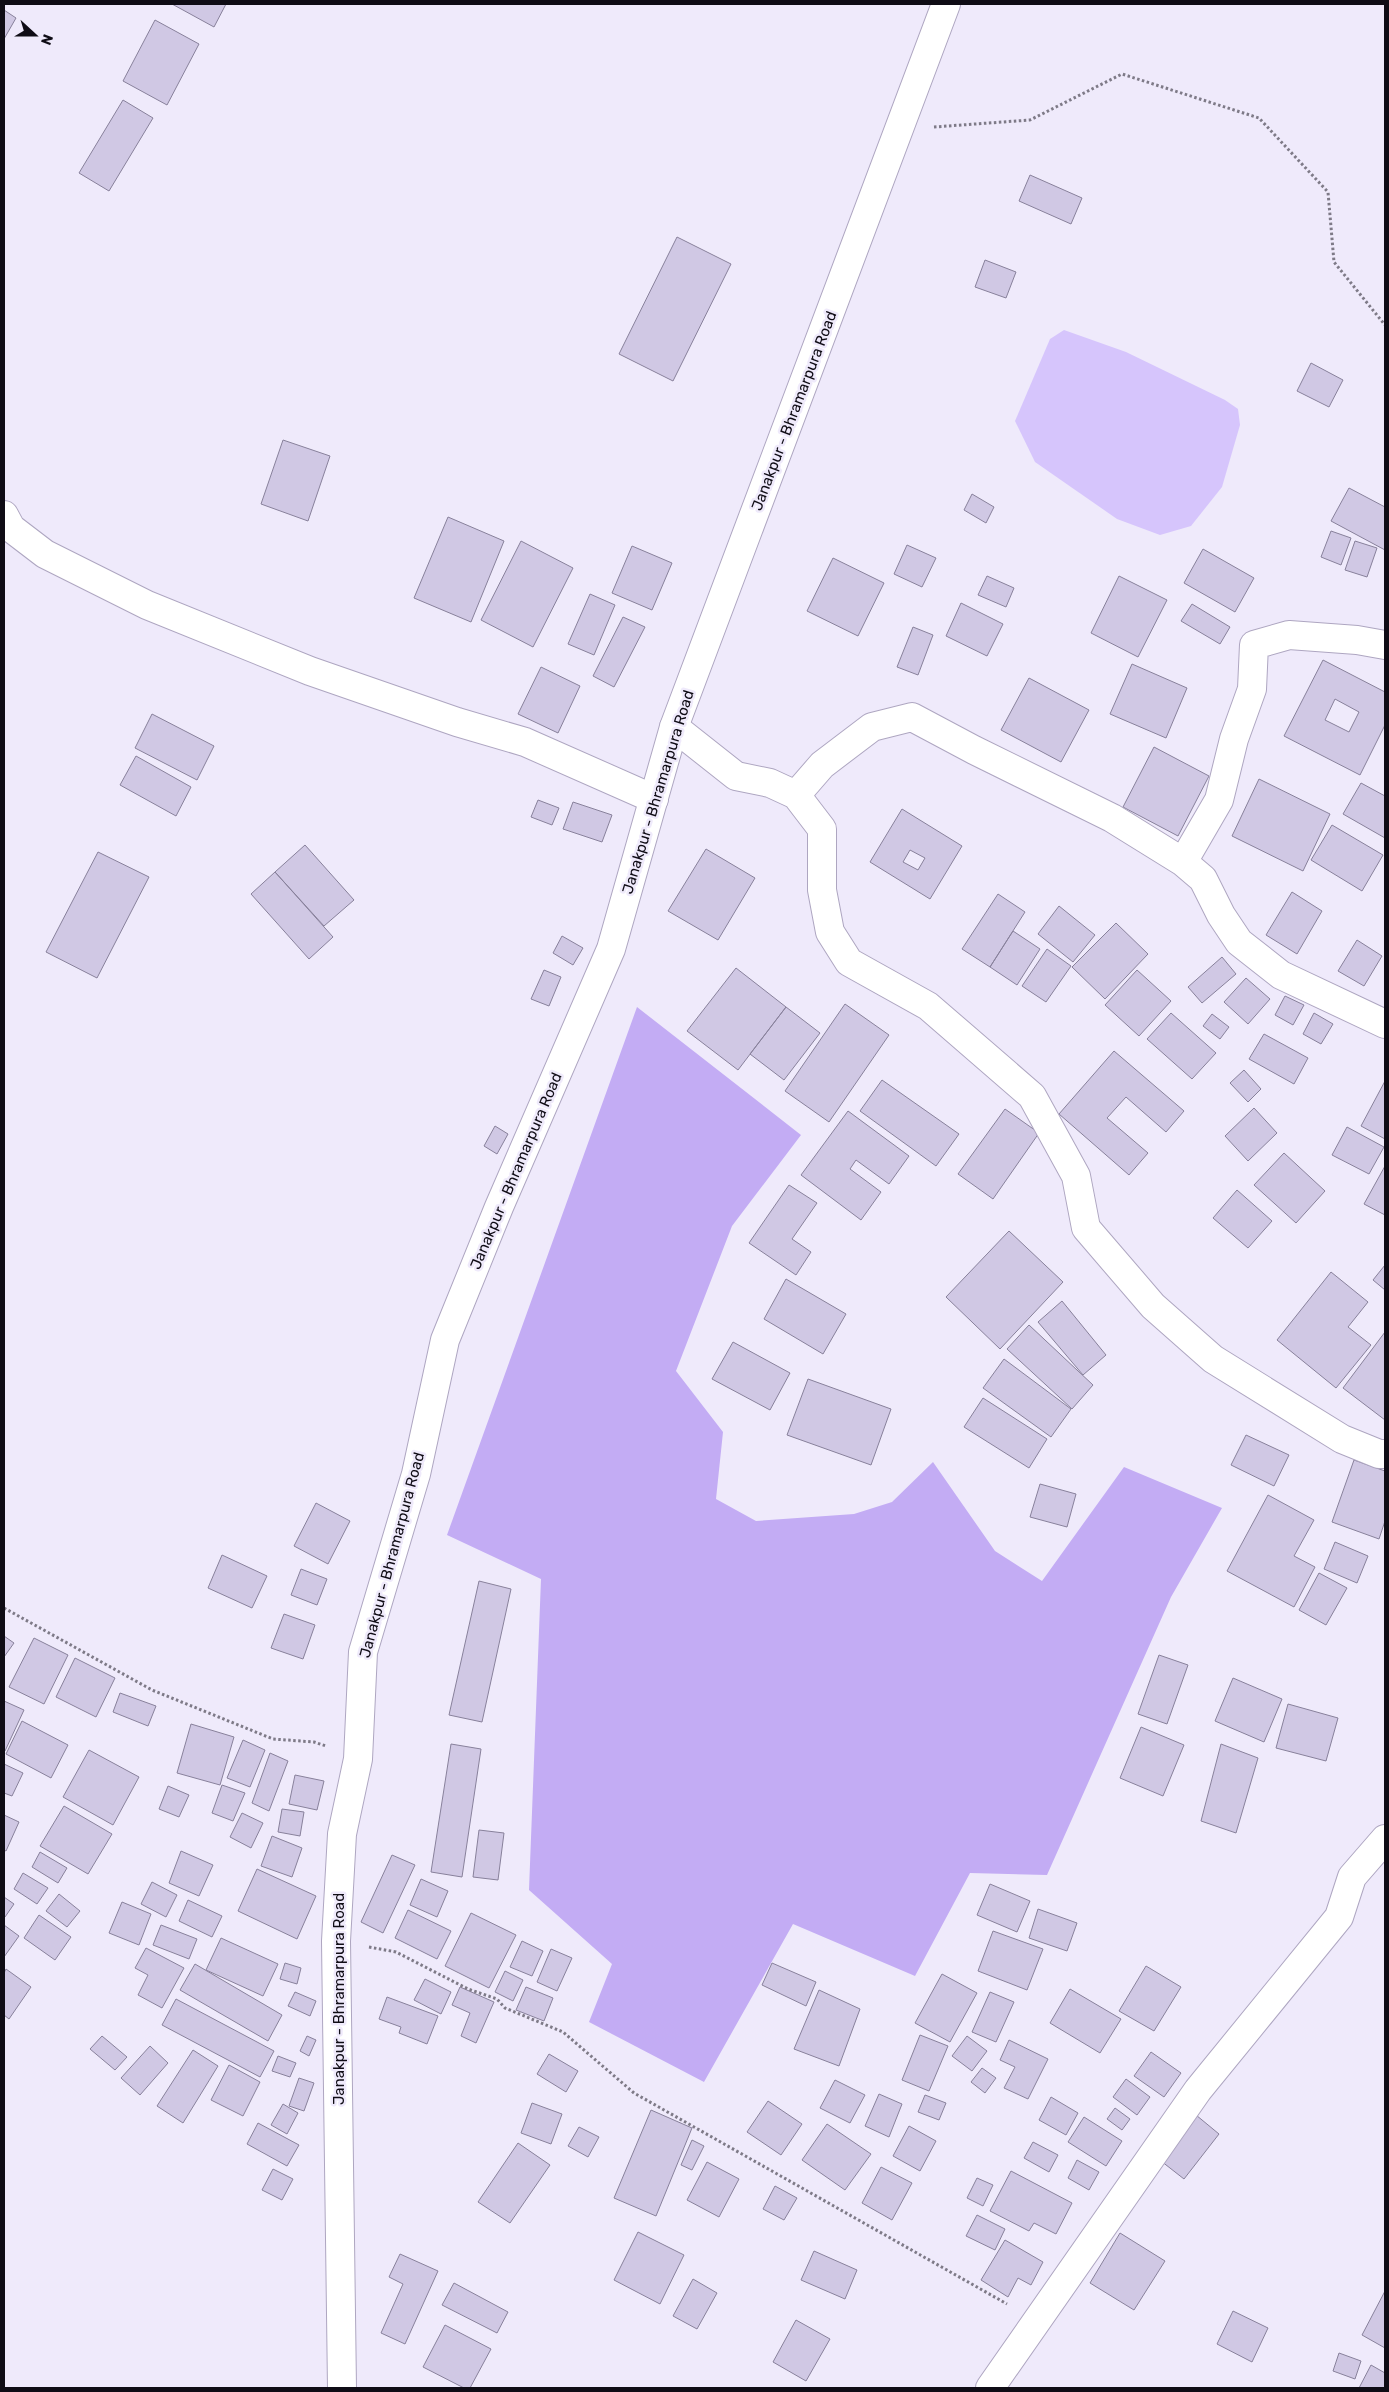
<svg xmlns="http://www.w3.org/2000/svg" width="1389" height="2392" viewBox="0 0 1389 2392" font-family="Rubik,sans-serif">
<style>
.green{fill:#c3acf4}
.water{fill:#d6c5fc}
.building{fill:#d0c8e4;stroke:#88819b;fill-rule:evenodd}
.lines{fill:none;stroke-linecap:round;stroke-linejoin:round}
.street-casing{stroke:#aea6c1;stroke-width:30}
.secondary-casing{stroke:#aea6c1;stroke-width:30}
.path{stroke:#7e7a87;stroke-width:3;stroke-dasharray:2.5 2.5;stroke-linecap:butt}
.street{stroke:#fff;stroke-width:28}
.secondary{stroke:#fff;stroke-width:28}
.labels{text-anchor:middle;stroke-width:5;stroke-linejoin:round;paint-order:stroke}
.street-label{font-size:15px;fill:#0f0c15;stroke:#efeafb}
</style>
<rect width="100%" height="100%" fill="#efeafb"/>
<path class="green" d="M637 1007 801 1135 732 1226 676 1371 723 1432 716 1499 756 1521 854 1514 892 1502 933 1462 995 1551 1042 1581 1124 1467 1222 1508 1171 1597 1047 1875 970 1873 915 1976 793 1924 704 2082 589 2022 612 1964 529 1890 541 1579 447 1535Z"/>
<path class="water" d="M1064 330 1126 352 1225 400 1238 409 1240 425 1222 487 1191 526 1160 535 1117 519 1035 462 1015 421 1050 339Z"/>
<path class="building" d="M172 4H226L214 27Z
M4 10 16 18 4 39Z
M155 20 199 44 167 105 123 81Z
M123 100 153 118 109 191 79 173Z
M1030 175 1082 198 1071 224 1019 201Z
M677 237 731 264 673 381 619 354Z
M985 260 1016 272 1006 298 975 287Z
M1311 363 1343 380 1329 407 1297 391Z
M283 440 330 456 308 521 261 504Z
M1349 488 1385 507V550L1331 521Z
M972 494 994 507 986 523 964 510Z
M448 517 504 541 471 622 414 598Z
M1331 531 1351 538 1341 565 1321 557Z
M521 541 573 568 533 647 481 620Z
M1355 541 1377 548 1367 577 1345 570Z
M907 545 936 558 922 587 894 574Z
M632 546 672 563 652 610 612 593Z
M1203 549 1254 578 1235 612 1184 583Z
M833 558 884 583 858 636 807 611Z
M987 576 1014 588 1006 607 978 595Z
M1119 576 1167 600 1138 657 1091 633Z
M590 594 615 605 594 655 568 644Z
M961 603 1003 624 987 656 946 636Z
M1192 604 1230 627 1220 644 1181 621Z
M623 617 645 627 614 687 593 676Z
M913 627 933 635 918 675 897 667Z
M1323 660 1385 692V725L1360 775 1284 736ZM1335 699 1359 712 1349 732 1325 720Z
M1132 664 1187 688 1166 738 1110 714Z
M541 667 580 686 558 733 518 714Z
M1029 678 1089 710 1061 762 1001 730Z
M152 714 214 746 197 780 135 748Z
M1154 747 1209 776 1178 836 1123 807Z
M136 756 191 787 176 816 120 785Z
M1259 779 1330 814 1303 871 1232 836Z
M1361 783 1385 796V838L1343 814Z
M538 800 559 808 552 825 531 817Z
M573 802 612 815 602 842 563 829Z
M902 809 962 846 930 899 870 862ZM910 850 925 858 918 870 903 862Z
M1332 825 1383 855 1362 891 1311 860Z
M305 845 354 900 324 926 275 872Z
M706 849 755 878 718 940 668 911Z
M98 852 149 877 97 978 46 952Z
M275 872 333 937 309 959 251 894Z
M1292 892 1322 911 1297 954 1266 935Z
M998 894 1025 912 990 967 962 949Z
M1059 906 1095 935 1073 962 1038 934Z
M1116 923 1148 954 1105 999 1072 967Z
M1013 931 1040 949 1017 985 990 967Z
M562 936 583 948 573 965 553 953Z
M1357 940 1382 956 1364 986 1338 971Z
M1047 949 1071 966 1046 1002 1022 986Z
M1222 957 1236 974 1202 1003 1188 987Z
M736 968 786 1007 738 1070 687 1031Z
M544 970 561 977 549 1006 531 999Z
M1137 970 1171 1001 1139 1036 1105 1005Z
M1246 978 1270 999 1248 1024 1224 1002Z
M1285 996 1304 1005 1293 1025 1275 1015Z
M845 1004 889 1035 829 1122 785 1091Z
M786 1007 820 1033 784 1080 750 1054Z
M1171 1013 1216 1053 1192 1079 1147 1039Z
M1314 1013 1333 1024 1321 1044 1303 1034Z
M1212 1014 1229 1027 1220 1039 1203 1026Z
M1264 1034 1308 1058 1294 1084 1249 1059Z
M1114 1051 1184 1111 1166 1132 1126 1097 1107 1118 1148 1153 1129 1175 1059 1114Z
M1244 1070 1261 1089 1248 1102 1230 1083Z
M882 1080 959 1134 936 1166 860 1111Z
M1385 1081V1139L1361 1126Z
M1254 1108 1277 1133 1248 1161 1225 1136Z
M1005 1109 1039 1133 993 1199 958 1174Z
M848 1111 909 1156 889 1184 856 1160 850 1169 881 1192 861 1220 801 1175Z
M495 1126 508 1134 497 1154 484 1146Z
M1347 1127 1384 1147 1369 1174 1332 1155Z
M1284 1153 1325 1191 1296 1223 1254 1185Z
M1385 1166V1215L1364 1204Z
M789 1185 817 1203 792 1239 811 1252 796 1275 749 1243Z
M1237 1190 1272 1221 1248 1248 1213 1218Z
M1009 1231 1063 1282 1000 1349 946 1297Z
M1385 1265V1290L1373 1280Z
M1331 1272 1368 1302 1348 1327 1371 1345 1336 1388 1277 1340Z
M786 1279 846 1314 823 1354 764 1319Z
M1062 1301 1106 1355 1083 1375 1038 1322Z
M1029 1325 1093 1385 1072 1409 1007 1349Z
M1385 1332V1420L1343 1388Z
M733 1342 790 1373 770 1410 712 1379Z
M1004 1359 1071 1409 1051 1437 983 1388Z
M808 1379 891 1409 871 1465 787 1435Z
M983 1398 1047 1439 1029 1468 964 1427Z
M1246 1435 1289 1455 1274 1486 1231 1465Z
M1354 1460 1385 1471V1521L1379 1539 1332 1522Z
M1040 1484 1076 1494 1067 1527 1030 1517Z
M1268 1495 1314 1520 1294 1556 1315 1567 1294 1607 1227 1571Z
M316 1503 350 1521 328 1564 294 1546Z
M1335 1542 1368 1556 1357 1583 1324 1569Z
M222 1555 267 1576 252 1608 208 1588Z
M301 1569 327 1579 317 1605 291 1595Z
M1319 1573 1347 1588 1326 1625 1299 1610Z
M479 1581 511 1589 482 1722 449 1715Z
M284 1614 315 1625 303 1659 271 1648Z
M4 1636 14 1643 4 1657Z
M34 1638 68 1655 44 1704 9 1687Z
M1159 1655 1188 1665 1167 1724 1138 1714Z
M75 1658 115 1678 96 1717 56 1697Z
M1233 1678 1282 1699 1264 1742 1215 1721Z
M120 1693 156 1706 148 1726 113 1712Z
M4 1701 24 1710 5 1751H4Z
M1288 1704 1338 1718 1326 1761 1276 1748Z
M22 1721 68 1745 51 1778 6 1754Z
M191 1724 234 1737 220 1785 177 1773Z
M1141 1727 1184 1745 1163 1796 1120 1778Z
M243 1740 265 1750 250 1787 227 1778Z
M451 1744 481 1749 462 1877 431 1872Z
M1221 1744 1258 1758 1236 1833 1201 1821Z
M89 1750 139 1777 113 1825 63 1797Z
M270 1753 288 1761 269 1811 252 1803Z
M4 1764 23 1773 12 1796 4 1793Z
M295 1775 324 1781 317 1810 289 1804Z
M222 1785 245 1793 233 1821 212 1813Z
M168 1786 189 1795 179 1817 159 1809Z
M64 1806 112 1834 88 1874 40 1846Z
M282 1809 304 1812 300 1836 278 1832Z
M242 1813 263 1823 251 1848 230 1837Z
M4 1815 19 1822 6 1851 4 1850Z
M479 1830 504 1833 498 1880 473 1877Z
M272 1836 302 1848 292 1877 261 1866Z
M181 1851 213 1865 199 1896 169 1883Z
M40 1852 67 1868 58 1883 32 1867Z
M392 1855 415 1865 383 1933 361 1922Z
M257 1869 316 1896 297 1939 238 1911Z
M23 1873 48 1888 37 1904 14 1889Z
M421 1879 448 1891 437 1917 410 1905Z
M152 1882 177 1895 166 1917 141 1904Z
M990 1884 1030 1901 1017 1932 977 1915Z
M59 1894 80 1911 67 1927 46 1911Z
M4 1897 14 1904 5 1917 4 1916Z
M188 1900 222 1916 212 1937 179 1921Z
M122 1902 151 1914 139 1945 109 1933Z
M1038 1909 1077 1923 1067 1951 1029 1938Z
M408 1910 451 1931 437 1959 395 1938Z
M471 1913 516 1935 489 1988 445 1966Z
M39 1915 71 1937 55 1960 24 1938Z
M4 1925 19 1936 4 1957Z
M161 1925 197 1939 189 1959 153 1945Z
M993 1931 1043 1949 1027 1990 978 1971Z
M221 1938 278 1964 263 1996 206 1970Z
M522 1941 543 1951 532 1976 510 1967Z
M146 1948 184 1968 162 2008 138 1995 148 1975 135 1968Z
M551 1949 572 1958 557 1991 537 1982Z
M285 1963 301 1968 297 1984 280 1979Z
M772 1963 816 1982 806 2006 762 1985Z
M195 1964 282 2015 268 2041 180 1990Z
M1146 1966 1181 1987 1154 2031 1119 2011Z
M6 1969 31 1987 9 2019 4 2015V1973Z
M505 1971 523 1980 513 2001 495 1992Z
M942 1974 977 1993 950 2042 915 2023Z
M425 1979 451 1992 441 2014 414 2000Z
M460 1987 494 2002 476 2043 461 2036 470 2013 452 2005Z
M526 1987 553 1998 544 2021 516 2010Z
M1070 1989 1121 2019 1100 2053 1050 2023Z
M819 1990 860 2009 839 2066 794 2049Z
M295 1992 316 2001 310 2016 288 2006Z
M990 1992 1014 2002 996 2042 972 2032Z
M387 1997 438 2016 427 2044 399 2033 401 2027 379 2019Z
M176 1999 274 2051 260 2077 162 2025Z
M920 2035 948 2046 929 2091 902 2080Z
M102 2036 127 2057 115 2070 90 2049Z
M307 2036 316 2040 309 2056 300 2051Z
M967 2036 987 2051 972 2071 952 2056Z
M1009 2040 1048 2059 1028 2099 1004 2088 1015 2067 1000 2060Z
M150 2046 168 2063 140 2095 121 2078Z
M193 2050 218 2066 183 2123 157 2106Z
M1151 2052 1181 2073 1164 2097 1134 2076Z
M549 2054 578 2071 566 2092 537 2074Z
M278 2056 296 2063 290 2077 272 2071Z
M229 2065 260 2082 243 2116 211 2100Z
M982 2068 996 2078 985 2093 971 2082Z
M299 2078 314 2083 304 2111 289 2106Z
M1126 2079 1150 2097 1137 2115 1113 2097Z
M835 2080 865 2095 850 2123 820 2108Z
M879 2094 902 2104 889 2137 865 2126Z
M925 2095 946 2103 939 2120 918 2112Z
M1051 2097 1078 2113 1066 2135 1039 2120Z
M768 2101 802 2124 781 2155 747 2132Z
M532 2103 562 2114 551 2144 521 2133Z
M283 2104 298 2113 287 2134 271 2125Z
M1115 2108 1130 2119 1122 2130 1107 2119Z
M651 2110 692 2128 656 2216 614 2198Z
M1196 2115 1219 2134 1184 2179 1161 2161Z
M1084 2117 1122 2141 1106 2166 1068 2142Z
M258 2123 299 2145 287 2166 247 2144Z
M827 2124 871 2154 845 2190 802 2160Z
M909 2126 936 2141 920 2171 893 2156Z
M579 2127 599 2137 588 2157 568 2146Z
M692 2140 704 2146 692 2170 681 2165Z
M1033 2142 1058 2155 1049 2172 1024 2158Z
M518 2143 550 2165 510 2223 478 2202Z
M1077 2160 1099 2172 1089 2190 1068 2178Z
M707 2162 739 2179 719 2217 687 2200Z
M881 2167 912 2183 892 2220 862 2203Z
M273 2169 293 2179 282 2200 262 2190Z
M1011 2171 1072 2203 1056 2234 1034 2223 1029 2231 990 2211Z
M977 2178 993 2185 983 2206 967 2198Z
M775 2186 797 2198 784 2220 763 2209Z
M977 2215 1005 2229 995 2250 966 2236Z
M638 2232 684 2255 660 2304 614 2280Z
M1120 2233 1165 2261 1134 2310 1090 2283Z
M1005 2240 1043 2262 1031 2285 1018 2278 1008 2297 981 2280Z
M814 2251 857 2270 845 2299 801 2280Z
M400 2254 438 2271 405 2344 381 2333 403 2284 389 2277Z
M693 2279 717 2293 697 2329 673 2316Z
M454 2283 508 2312 497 2333 442 2305Z
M1385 2291V2348L1362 2335Z
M1233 2311 1268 2328 1252 2362 1217 2344Z
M796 2320 830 2339 806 2381 773 2362Z
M445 2325 491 2349 470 2388H464L423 2367Z
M1339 2353 1361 2361 1355 2379 1333 2371Z
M1371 2365 1385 2373V2388H1359Z"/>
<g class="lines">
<g class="street-casing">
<path id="street" d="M4 515 11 528 45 554 147 605 310 671 457 722 525 742 654 799
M674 727 736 776 770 783 796 795 822 765 872 727 912 717 974 750 1112 818 1183 862 1203 879 1221 915 1239 942 1281 975 1385 1024
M796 795 822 829V890L830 932 849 962 928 1006 1032 1096 1076 1176 1086 1228 1153 1306 1213 1359 1342 1439 1379 1454H1385
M1183 862 1219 800 1234 739 1252 689 1254 645 1289 635 1357 640 1385 645
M990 2388 1198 2090 1339 1917 1352 1877 1385 1839"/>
</g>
<g class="secondary-casing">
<path id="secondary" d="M342 2388 336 1941 342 1834 358 1759 363 1652 416 1474 445 1340 499 1207 611 949 674 727 946 4"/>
</g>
<path class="path" d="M934 127 1030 120 1122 74 1259 118 1328 192 1334 262 1385 325
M4 1608 152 1690 273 1739 314 1742 326 1746
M369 1947 396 1952 468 1989 497 1999 505 2008 563 2032 634 2093 1007 2304"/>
<use href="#street" class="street"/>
<use href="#secondary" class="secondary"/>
</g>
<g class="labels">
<g class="street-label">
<text transform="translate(794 411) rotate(-69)" y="5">Janakpur - Bhramarpura Road</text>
<text transform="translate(658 792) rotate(-73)" y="5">Janakpur - Bhramarpura Road</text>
<text transform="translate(516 1171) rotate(-67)" y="5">Janakpur - Bhramarpura Road</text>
<text transform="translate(392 1555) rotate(-75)" y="5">Janakpur - Bhramarpura Road</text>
<text transform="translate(339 1999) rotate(-90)" y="5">Janakpur - Bhramarpura Road</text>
</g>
</g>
<rect width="1389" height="2392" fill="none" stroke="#0f0c15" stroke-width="10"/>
<g transform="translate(35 35) rotate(111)" stroke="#efeafb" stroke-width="4" paint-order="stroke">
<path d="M0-4L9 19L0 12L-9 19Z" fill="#0f0c15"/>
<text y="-8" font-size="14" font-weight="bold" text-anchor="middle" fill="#0f0c15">N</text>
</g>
</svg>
